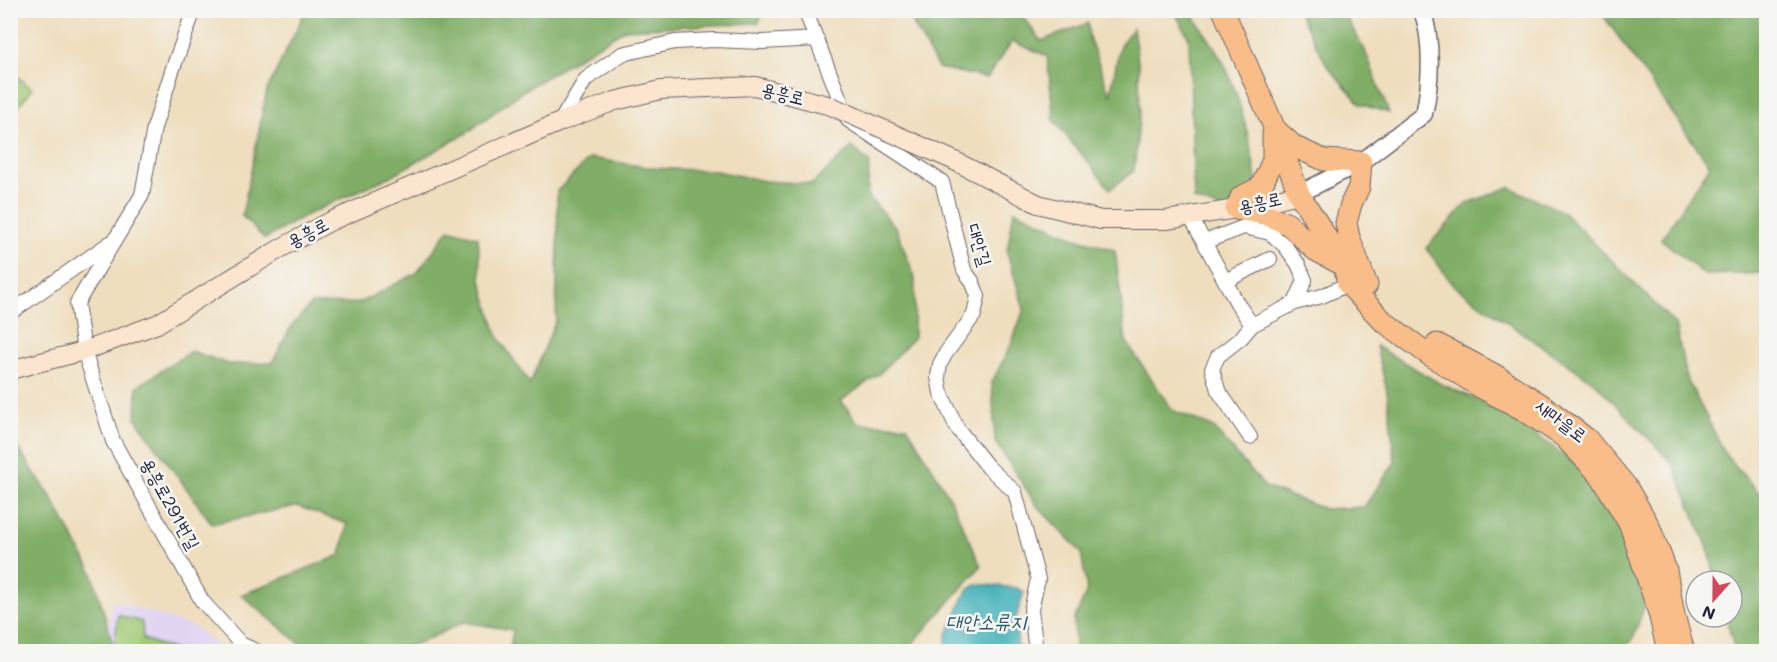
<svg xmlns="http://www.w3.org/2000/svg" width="1777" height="662" viewBox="0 0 1777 662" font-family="Mali,'Poor Story',sans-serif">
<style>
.built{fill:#e1d4f3}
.green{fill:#a1ca75;stroke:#627658;stroke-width:1.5}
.forest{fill:#80ae66;stroke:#516850;stroke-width:1.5}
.water{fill:#3fb0b7;stroke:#306979;stroke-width:1.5}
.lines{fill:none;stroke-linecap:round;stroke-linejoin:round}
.minor-casing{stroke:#6a6468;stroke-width:16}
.tertiary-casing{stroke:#6a6468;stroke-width:19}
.secondary-casing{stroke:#6a6468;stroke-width:20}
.primary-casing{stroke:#6a6468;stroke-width:23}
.minor{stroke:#fff;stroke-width:14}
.tertiary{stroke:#fff;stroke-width:16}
.secondary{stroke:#fce5cf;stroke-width:18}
.primary{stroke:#f8bd88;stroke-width:21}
.secondary-bridge-casing{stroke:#6a6468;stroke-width:20;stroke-linecap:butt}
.secondary-bridge{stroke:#fce5cf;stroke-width:18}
.labels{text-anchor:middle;stroke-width:5;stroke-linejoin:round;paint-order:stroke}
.street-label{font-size:18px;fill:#22223b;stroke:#f6f6f2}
.water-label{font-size:20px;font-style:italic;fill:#2e5b6d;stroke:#f6f6f2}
</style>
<rect width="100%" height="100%" fill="#f6f6f2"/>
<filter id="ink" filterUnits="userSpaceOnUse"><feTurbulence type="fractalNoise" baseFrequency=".0167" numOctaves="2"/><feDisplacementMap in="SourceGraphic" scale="12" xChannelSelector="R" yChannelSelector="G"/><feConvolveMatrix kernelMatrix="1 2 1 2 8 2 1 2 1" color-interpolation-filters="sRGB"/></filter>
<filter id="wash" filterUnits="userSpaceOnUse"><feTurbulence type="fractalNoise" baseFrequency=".008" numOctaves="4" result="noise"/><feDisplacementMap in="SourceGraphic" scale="24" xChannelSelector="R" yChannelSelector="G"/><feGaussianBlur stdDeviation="1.35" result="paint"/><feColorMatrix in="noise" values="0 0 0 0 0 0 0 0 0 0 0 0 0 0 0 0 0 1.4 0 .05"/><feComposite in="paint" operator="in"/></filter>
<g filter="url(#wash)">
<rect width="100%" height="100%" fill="#efdebd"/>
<path class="built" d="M112 600 197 628 223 651 105 652Z"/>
<path class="green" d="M11 71 32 89 11 115Z
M118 615 142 622 143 639 177 651H114Z"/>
<path class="forest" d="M306 10H762V11L759 23 625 29 523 91 465 134 391 176 306 215 265 239 242 216 267 90Z
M917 11H1019L1041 41 1088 23 1089 37 1110 95 1120 45 1133 28 1139 68 1140 111 1134 171 1110 189 1054 121 1047 56 1012 41 987 78 938 68 913 24Z
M1174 11H1190C1202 30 1218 49 1227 70 1245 112 1254 156 1259 202L1227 211 1194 200 1189 38Z
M1298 11H1342L1364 48 1389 113 1360 104 1327 65Z
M1600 11H1766V273L1705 275 1661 239 1710 166Z
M852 147 870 163 867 195 896 228 915 278 914 337 880 373 841 401 858 423 907 426 950 498 981 566 914 642 899 651H510L513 630 464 622 422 642 391 651H330L303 646 241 595 341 555 347 524 297 506 212 524 136 419 137 387 191 351 229 364 272 363 291 327 311 304 359 303 417 273 449 229 478 237 481 280 497 335 530 384 556 320 558 243 557 191 590 158 653 168 716 171 765 181 812 184Z
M1509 187 1563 212 1675 324 1687 379 1727 457 1766 500V651H1735L1726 617H1732V581H1716L1709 551 1673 464 1595 383 1454 286 1426 248 1466 204Z
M1014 210 1075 238 1115 250 1126 341 1172 410 1213 427 1265 487 1325 509 1364 507 1395 462 1387 391 1376 346 1441 384 1492 406 1534 433 1579 466 1618 513 1645 605 1632 641 1616 652 1075 651 1074 620 1087 591 1081 552 1038 507 995 442 992 382 1011 345 1024 309 1007 252Z
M11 438 51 497 92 572 114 648 113 651H11Z"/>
<path class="water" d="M978 584 1017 588 1024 592 1016 618 1018 651H947L946 637 967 590Z"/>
</g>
<g filter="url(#ink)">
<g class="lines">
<g class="minor-casing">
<path id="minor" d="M194 10 172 71 154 128 142 195 77 303 84 351 113 441 202 601 241 644 258 652
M805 10 848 120 942 182 964 270 972 281 978 296 974 315 946 353 940 364 938 377 941 393 957 428 988 467 1015 492 1038 579 1031 610 1036 652
M560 122 586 79 622 54 675 42 714 40 762 42 817 39
M1190 216 1237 303 1252 325 1295 303 1305 280 1298 264 1285 246 1270 233 1244 227 1204 242
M1225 281 1270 259
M1295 303 1322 296 1348 284
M10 313 110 243
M1250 437 1218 390 1212 369 1218 356 1241 338 1252 325"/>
</g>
<g class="tertiary-casing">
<path id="tertiary" d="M1299 194 1361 162 1424 114C1431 83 1433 41 1422 10"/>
</g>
<g class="secondary-casing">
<path id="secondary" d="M955 161 1038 204 1101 220H1166L1236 209 1299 194
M10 370 84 351 157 324 281 248 331 221 560 122 615 101 661 90 755 86 831 106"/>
</g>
<g class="primary-casing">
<path id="primary" d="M1223 10 1274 127 1299 194 1344 265 1348 284 1383 321 1428 354 1482 388 1522 409 1564 437 1601 476 1630 525 1659 613 1668 652
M1276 130 1295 147 1324 160 1361 162 1359 187 1351 204 1346 223 1349 237 1367 285
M1273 134V160L1261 187 1241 197 1236 209 1265 214 1288 224 1315 250 1343 265
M1437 344 1495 375 1545 407 1587 439 1626 486 1649 526 1666 570 1674 615 1684 652"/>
</g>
<use href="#minor" class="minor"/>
<use href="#tertiary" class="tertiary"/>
<use href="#secondary" class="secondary"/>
<use href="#primary" class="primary"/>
<g class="secondary-bridge-casing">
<path id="secondary-bridge" d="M831 106 955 161"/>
</g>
<use href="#secondary-bridge" class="secondary-bridge"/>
</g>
</g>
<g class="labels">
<g class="street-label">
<text transform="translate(783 94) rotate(14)" y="6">용흥로</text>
<text transform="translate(1260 203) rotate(-13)" y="6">용흥로</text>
<text transform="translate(308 233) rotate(-28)" y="6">용흥로</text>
<text transform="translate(979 245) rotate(73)" y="6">대안길</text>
<text transform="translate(1561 421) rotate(37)" y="6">새마을로</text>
<text transform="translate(170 504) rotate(61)" y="6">용흥로291번길</text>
</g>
<g class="water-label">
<text x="986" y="629">대안소류지</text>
</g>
</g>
<rect width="1777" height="662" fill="none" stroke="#f6f6f2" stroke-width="36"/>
<g transform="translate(1714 599) rotate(201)"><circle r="28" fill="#f6f6f2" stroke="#a1a1a9" stroke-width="1.5"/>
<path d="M0-4.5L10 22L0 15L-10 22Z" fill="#d1495b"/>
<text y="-9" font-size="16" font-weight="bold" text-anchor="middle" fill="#22223b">N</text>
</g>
</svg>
